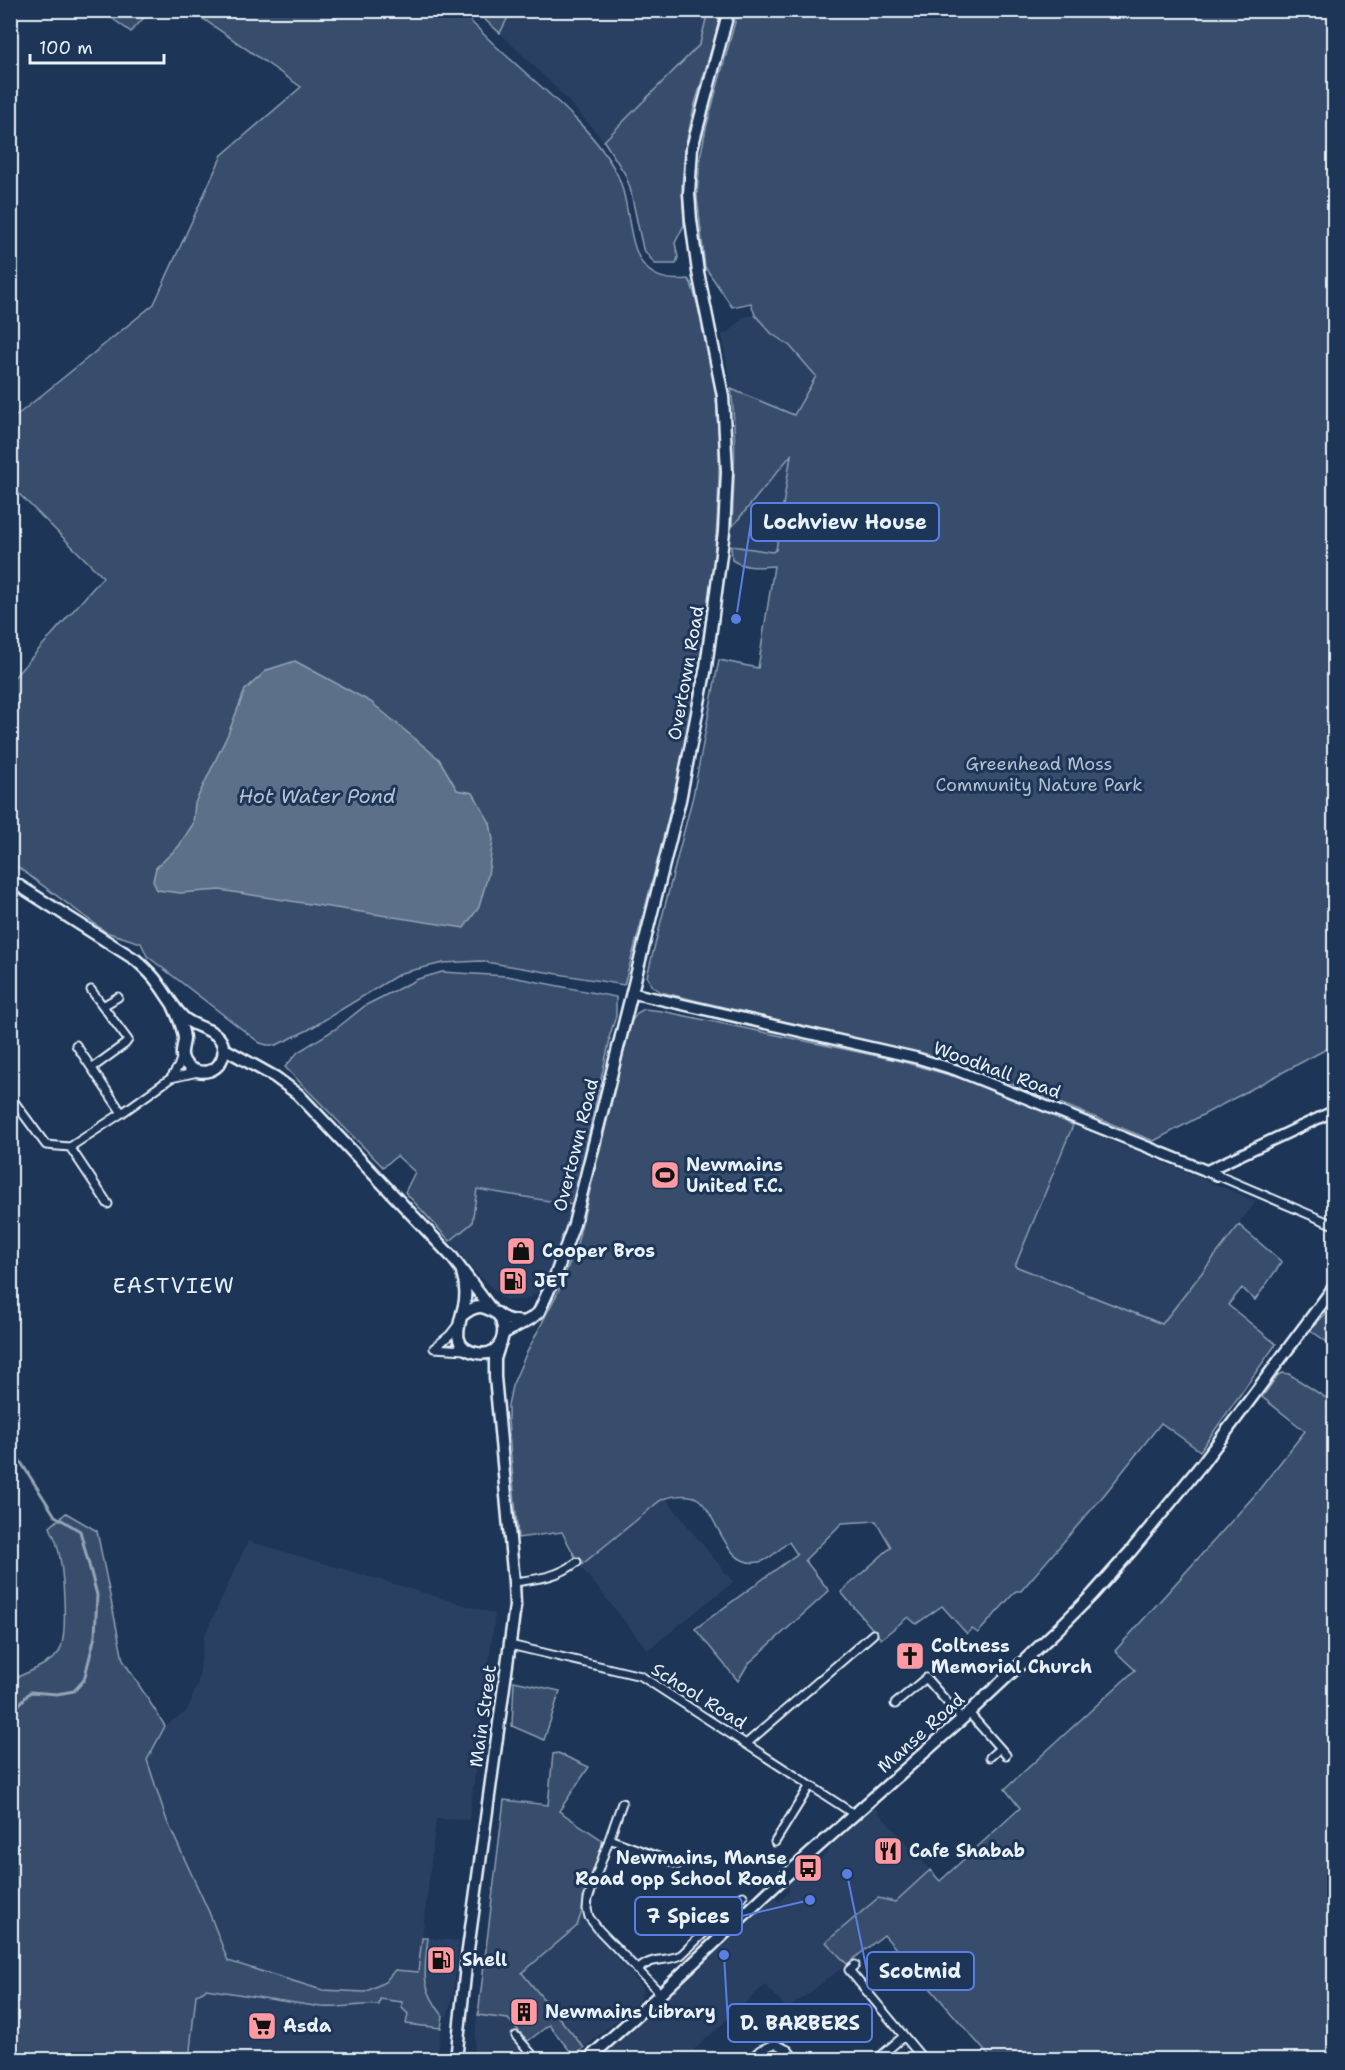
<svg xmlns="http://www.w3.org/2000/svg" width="1345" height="2070" viewBox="0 0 1345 2070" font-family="'Shantell Sans',sans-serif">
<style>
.built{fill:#2a4162}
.green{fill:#374d6c;stroke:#909fb2;stroke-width:1.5}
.water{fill:#5d7089;stroke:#95a4b5;stroke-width:1.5}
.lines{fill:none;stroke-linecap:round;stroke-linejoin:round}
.stream{stroke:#95a4b5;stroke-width:3}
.minor-casing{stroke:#e8f1f8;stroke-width:11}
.tertiary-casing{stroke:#e8f1f8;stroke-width:14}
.primary-casing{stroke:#e8f1f8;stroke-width:15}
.minor{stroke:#1d3557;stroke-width:7}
.tertiary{stroke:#1d3557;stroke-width:9}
.primary{stroke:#1d3557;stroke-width:10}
.labels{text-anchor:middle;stroke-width:6;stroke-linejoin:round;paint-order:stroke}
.street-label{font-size:18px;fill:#e8f1f8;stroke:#1d3557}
.park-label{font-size:18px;fill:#b3c0ce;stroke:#1d3557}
.poi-label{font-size:18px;font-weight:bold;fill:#e8f1f8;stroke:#1d3557;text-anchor:start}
.water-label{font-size:20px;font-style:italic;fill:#b7c4d1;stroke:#1d3557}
.quarter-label{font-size:21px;letter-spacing:1.5px;fill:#e8f1f8;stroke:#1d3557}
.leader{fill:none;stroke:#5a7fe2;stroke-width:2}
.callout-dot{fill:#5a7fe2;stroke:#1d3557;stroke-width:2}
.callout{fill:#1d3557;stroke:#5a7fe2;stroke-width:2}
.callout-label{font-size:20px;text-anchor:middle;font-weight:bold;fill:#e8f1f8}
</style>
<rect width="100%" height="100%" fill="#1d3557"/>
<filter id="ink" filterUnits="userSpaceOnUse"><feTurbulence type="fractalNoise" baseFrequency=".0167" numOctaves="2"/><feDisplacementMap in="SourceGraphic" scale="12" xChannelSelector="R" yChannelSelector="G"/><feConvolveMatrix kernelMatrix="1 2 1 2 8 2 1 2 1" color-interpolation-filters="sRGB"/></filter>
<g filter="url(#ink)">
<path class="built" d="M511 11H708L700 44 604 141 562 94 500 33Z
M755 315 772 334 790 346 816 376 794 415 731 389 722 334 729 332 743 317Z
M791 453 776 551 772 552 731 546 732 527Z
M1073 1125 1256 1201 1162 1324 1015 1266Z
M477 1189 573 1205 554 1262 545 1279 539 1291 525 1300H507L502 1298 468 1264 450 1241 472 1223Z
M665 1498 733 1582 648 1650 580 1566Z
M248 1541 495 1614 469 1820 436 1819 418 1972 395 1970 385 1982 365 1992 322 1990 228 1961 209 1912 167 1821 147 1760 165 1726 187 1711 198 1684 204 1637Z
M874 1807 930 1870 895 1902 827 1943 847 1964 788 2009 765 1985 684 2059 604 2060 601 2057 774 1897 779 1902 789 1892V1882L793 1877 814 1865 826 1854 838 1834Z
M582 1912 590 1928 642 1986 641 1999 584 2048 521 1973 577 1926Z
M428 1938 459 1941 453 1995 447 2016H443L433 2004 424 1975Z
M480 1986 549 2025 529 2041 543 2059 473 2060Z
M206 1989 321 2007 334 2008 365 2004 379 2005 380 1999 403 2003 402 2008 408 2014 407 2024 441 2028 437 2059 189 2060 196 1995Z"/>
<path class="green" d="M102 11H150L131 32Z
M192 11H460C473 23 486 37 499 49 538 85 592 126 616 172 638 214 618 287 688 279L691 283C699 309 707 335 711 362 723 430 720 500 713 569 698 710 662 849 624 985L480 961 443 963 401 973 308 1030 285 1041 276 1045H267L260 1043 147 956 141 943 106 932 11 862 10 682 103 577 11 486V420L154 304 222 155 301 87Z
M475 11H511L500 33Z
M708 11H723L694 107 685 149 682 185 684 225 675 243 678 257 676 264H655L643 249 630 188 625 174 604 141 700 44Z
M738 11H1334V1045L1154 1141 978 1070 927 1056 661 992 651 985 647 976 693 796 719 660 758 668 774 566C758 567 746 569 732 560L731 546 772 552 776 550 791 455 732 527C734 480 737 435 731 389L794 415 816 376 790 346 772 334 755 315 751 303 732 307 705 267 697 196 700 158 706 128Z
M442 972 507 976 616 997V1016L609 1038 610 1039 573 1205 477 1189 472 1223 450 1241 405 1192 415 1172 397 1156 383 1167 285 1067 298 1052 337 1028 366 1005 418 979Z
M644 1009 662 1011 896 1060 977 1083 1073 1125 1015 1266 1162 1324 1239 1225 1282 1262 1255 1300 1242 1288 1228 1305 1276 1344 1200 1451 1161 1423 1104 1495 1021 1591H1016L978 1633 972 1629 967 1634 942 1606 916 1624 908 1617 881 1639 841 1592 891 1547 876 1521 842 1523 805 1560 829 1591 748 1664 738 1681 695 1629 797 1554 789 1542C780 1548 773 1557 763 1561 725 1573 719 1515 698 1499 691 1494 675 1495 666 1498 659 1499 651 1509 644 1514 623 1531 601 1549 580 1566L562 1532 518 1538 508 1421V1405L512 1386 526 1354 558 1292 577 1244 631 1022 637 1013Z
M1334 1305V1347L1310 1330Z
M1283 1373 1289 1374 1326 1398 1334 1386V2059H989L990 2057 884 1935 847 1964 826 1942 878 1898 895 1902 930 1870 940 1881 1020 1808 1005 1789 1135 1670 1115 1651 1254 1496 1305 1431 1262 1397 1278 1375Z
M66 1513 97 1531 123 1660 165 1726 147 1760 167 1821 209 1912 228 1961 322 1990 365 1992 385 1982 395 1970 418 1972 422 1938H428C424 1974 420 1986 443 2016L441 2028 406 2024 408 2014 402 2008V2002L380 1999 379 2005C359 2003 340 2009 321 2007L206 1989 196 1995 189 2059H11V1680C23 1674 51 1664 59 1652 69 1635 63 1564 57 1545 56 1539 52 1533 50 1527Z
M514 1681 560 1691 544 1740 512 1726Z
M558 1753 589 1767 559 1811 602 1840V1851L577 1926 522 1973 584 2048 574 2056 549 2025 528 2041 508 2019 478 2015 504 1800 548 1805 553 1754Z"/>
<path class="water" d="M295 661 371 702 439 759 457 790 473 793 490 823 493 840 488 875 479 907 464 928 220 890 180 893 157 890 153 881 156 868 179 846 193 824 195 803 228 734 245 690 267 670Z"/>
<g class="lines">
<path class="stream" d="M10 1445 55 1516 80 1531 97 1595 95 1636 84 1680 74 1691 57 1694 30 1692 10 1715"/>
<g class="minor-casing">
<path id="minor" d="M91 990 128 1040 125 1044 92 1068
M103 1006 118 997
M76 1045 122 1113
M171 1078 178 1067 182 1056
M10 1096 46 1145 70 1147 122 1113 171 1078 198 1072
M70 1147 108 1204
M1217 1175 1334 1225
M434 1348 465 1350
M434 1348 450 1335 457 1326
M514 1582C538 1579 558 1577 577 1562
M510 1645 641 1676 854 1814
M895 1704 926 1678 962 1719
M969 1713 1006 1755
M746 1744 873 1634
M990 1757 1000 1748
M622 1803 588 1899 587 1909 589 1917 599 1930 661 1994
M609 1839 678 1864
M775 1842 809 1787
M855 1965 849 1970 924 2060
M637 1970C655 1955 663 1963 681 1955L743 1896
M516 2036 537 2060
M749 2060 760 2050 775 2044 788 2050 796 2060
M876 2060 904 2036"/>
</g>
<g class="tertiary-casing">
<path id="tertiary" d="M632 993 917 1058 956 1070 1217 1175
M1206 1171 1334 1111"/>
</g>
<g class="primary-casing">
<path id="primary" d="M10 880 136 960C144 967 152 974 158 983 167 995 173 1007 183 1017 193 1027 211 1028 219 1038 225 1045 225 1056 219 1064 209 1077 186 1073 182 1056 181 1050 184 1044 184 1038 183 1026 177 1014 172 1003
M223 1048 275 1077 298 1094 452 1257 491 1309
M462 1272C465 1281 466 1290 465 1300 463 1318 445 1347 477 1353 502 1358 510 1330 497 1313
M463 1315C481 1300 487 1309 504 1318 510 1321 517 1321 524 1322
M504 1333 532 1318 539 1312 556 1274 574 1224 680 800 706 667 724 532 727 472 723 396 698 272 691 220 689 194 692 148 729 10
M456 2060 467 1957 515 1606 514 1582 495 1377V1359L499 1346
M587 2060 656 1998 794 1868 962 1719 1058 1629 1092 1595 1131 1551 1202 1464 1334 1287"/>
</g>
<use href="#minor" class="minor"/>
<use href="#tertiary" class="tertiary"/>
<use href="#primary" class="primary"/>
</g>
</g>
<defs>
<g id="stadium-square" transform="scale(1.5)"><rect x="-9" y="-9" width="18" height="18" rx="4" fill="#ff9aa2" stroke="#1d3557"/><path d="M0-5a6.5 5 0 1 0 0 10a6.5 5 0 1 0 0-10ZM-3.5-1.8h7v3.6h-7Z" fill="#111"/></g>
<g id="shop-square" transform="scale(1.5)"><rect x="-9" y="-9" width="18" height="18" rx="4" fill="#ff9aa2" stroke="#1d3557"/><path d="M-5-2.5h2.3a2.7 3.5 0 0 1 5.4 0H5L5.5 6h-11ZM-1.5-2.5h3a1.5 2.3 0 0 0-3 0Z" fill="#111"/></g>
<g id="fuel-square" transform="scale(1.5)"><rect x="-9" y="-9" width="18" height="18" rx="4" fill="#ff9aa2" stroke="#1d3557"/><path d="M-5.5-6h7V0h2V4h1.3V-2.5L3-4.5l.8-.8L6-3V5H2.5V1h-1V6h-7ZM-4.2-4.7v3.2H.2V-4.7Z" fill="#111"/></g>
<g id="church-square" transform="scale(1.5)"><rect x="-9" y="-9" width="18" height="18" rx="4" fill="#ff9aa2" stroke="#1d3557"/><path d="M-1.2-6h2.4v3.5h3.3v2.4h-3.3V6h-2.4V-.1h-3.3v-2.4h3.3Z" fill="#111"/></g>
<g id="restaurant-square" transform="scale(1.5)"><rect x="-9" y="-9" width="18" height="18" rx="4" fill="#ff9aa2" stroke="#1d3557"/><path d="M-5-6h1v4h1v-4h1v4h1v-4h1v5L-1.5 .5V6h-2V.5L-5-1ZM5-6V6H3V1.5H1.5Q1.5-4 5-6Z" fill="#111"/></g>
<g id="bus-square" transform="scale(1.5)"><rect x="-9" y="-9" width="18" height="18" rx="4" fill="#ff9aa2" stroke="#1d3557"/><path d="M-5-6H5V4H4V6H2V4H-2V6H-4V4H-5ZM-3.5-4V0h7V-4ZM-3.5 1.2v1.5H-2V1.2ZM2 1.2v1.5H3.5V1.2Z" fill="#111"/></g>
<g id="building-square" transform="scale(1.5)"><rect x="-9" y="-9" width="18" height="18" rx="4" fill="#ff9aa2" stroke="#1d3557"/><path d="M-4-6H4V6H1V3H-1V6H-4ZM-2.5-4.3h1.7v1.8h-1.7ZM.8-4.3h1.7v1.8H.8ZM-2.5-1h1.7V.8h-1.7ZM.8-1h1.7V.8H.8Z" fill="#111"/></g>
<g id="supermarket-square" transform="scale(1.5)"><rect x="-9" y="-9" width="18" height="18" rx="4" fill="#ff9aa2" stroke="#1d3557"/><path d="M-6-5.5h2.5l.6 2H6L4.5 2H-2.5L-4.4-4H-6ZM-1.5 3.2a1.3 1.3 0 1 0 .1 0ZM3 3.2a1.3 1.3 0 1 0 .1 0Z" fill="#111"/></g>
</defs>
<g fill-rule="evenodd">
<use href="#stadium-square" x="665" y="1175"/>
<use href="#shop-square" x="521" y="1251"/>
<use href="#fuel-square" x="513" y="1281"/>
<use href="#church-square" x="910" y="1656"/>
<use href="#restaurant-square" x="888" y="1851"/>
<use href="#bus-square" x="808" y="1868"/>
<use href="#fuel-square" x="441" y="1960"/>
<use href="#building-square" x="524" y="2012"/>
<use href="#supermarket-square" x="262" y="2026"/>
</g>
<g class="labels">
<g class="street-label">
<text transform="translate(686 673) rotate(-80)" y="6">Overtown Road</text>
<text transform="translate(997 1070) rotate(20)" y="6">Woodhall Road</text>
<text transform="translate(576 1145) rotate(-76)" y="6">Overtown Road</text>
<text transform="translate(699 1696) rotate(32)" y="6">School Road</text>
<text transform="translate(483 1716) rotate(-82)" y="6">Main Street</text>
<text transform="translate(921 1733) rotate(-42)" y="6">Manse Road</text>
</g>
<g class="park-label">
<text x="1039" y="770">Greenhead Moss<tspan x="1039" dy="21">Community Nature Park</tspan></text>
</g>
<g class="poi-label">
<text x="686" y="1171">Newmains<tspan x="686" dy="21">United F.C.</tspan></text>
<text x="542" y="1257">Cooper Bros</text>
<text x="534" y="1287">JET</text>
<text x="931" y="1652">Coltness<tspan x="931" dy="21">Memorial Church</tspan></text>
<text x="909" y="1857">Cafe Shabab</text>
<text x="787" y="1864" text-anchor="end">Newmains, Manse<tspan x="787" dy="21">Road opp School Road</tspan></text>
<text x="462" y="1966">Shell</text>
<text x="545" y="2018">Newmains Library</text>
<text x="283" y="2032">Asda</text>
</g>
<g class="water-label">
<text x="317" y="803">Hot Water Pond</text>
</g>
<g class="quarter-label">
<text x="174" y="1293">EASTVIEW</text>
</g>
</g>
<path class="leader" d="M736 619L751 522M810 1900L742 1916M847 1874L867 1971M724 1955L728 2023"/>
<g class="callout-dot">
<circle cx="736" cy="619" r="6"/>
<circle cx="810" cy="1900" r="6"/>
<circle cx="847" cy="1874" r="6"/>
<circle cx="724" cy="1955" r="6"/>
</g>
<g class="callout">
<rect x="751" y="503" width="188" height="38" rx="6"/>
<rect x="635" y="1897" width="107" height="38" rx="6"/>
<rect x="867" y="1952" width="107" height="38" rx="6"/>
<rect x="728" y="2004" width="144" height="38" rx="6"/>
</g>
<g class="callout-label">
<text x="845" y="529">Lochview House</text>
<text x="688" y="1923">7 Spices</text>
<text x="920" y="1978">Scotmid</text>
<text x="800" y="2030">D. BARBERS</text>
</g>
<rect width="1345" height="2070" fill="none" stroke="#1d3557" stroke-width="36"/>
<rect x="18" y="18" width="1309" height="2034" fill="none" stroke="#e8f1f8" stroke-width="2" filter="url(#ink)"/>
<path d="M30 54v9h134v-9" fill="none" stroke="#e8f1f8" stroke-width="3"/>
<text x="39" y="54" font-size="18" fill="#e8f1f8" stroke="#1d3557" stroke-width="4.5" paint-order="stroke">100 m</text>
</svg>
